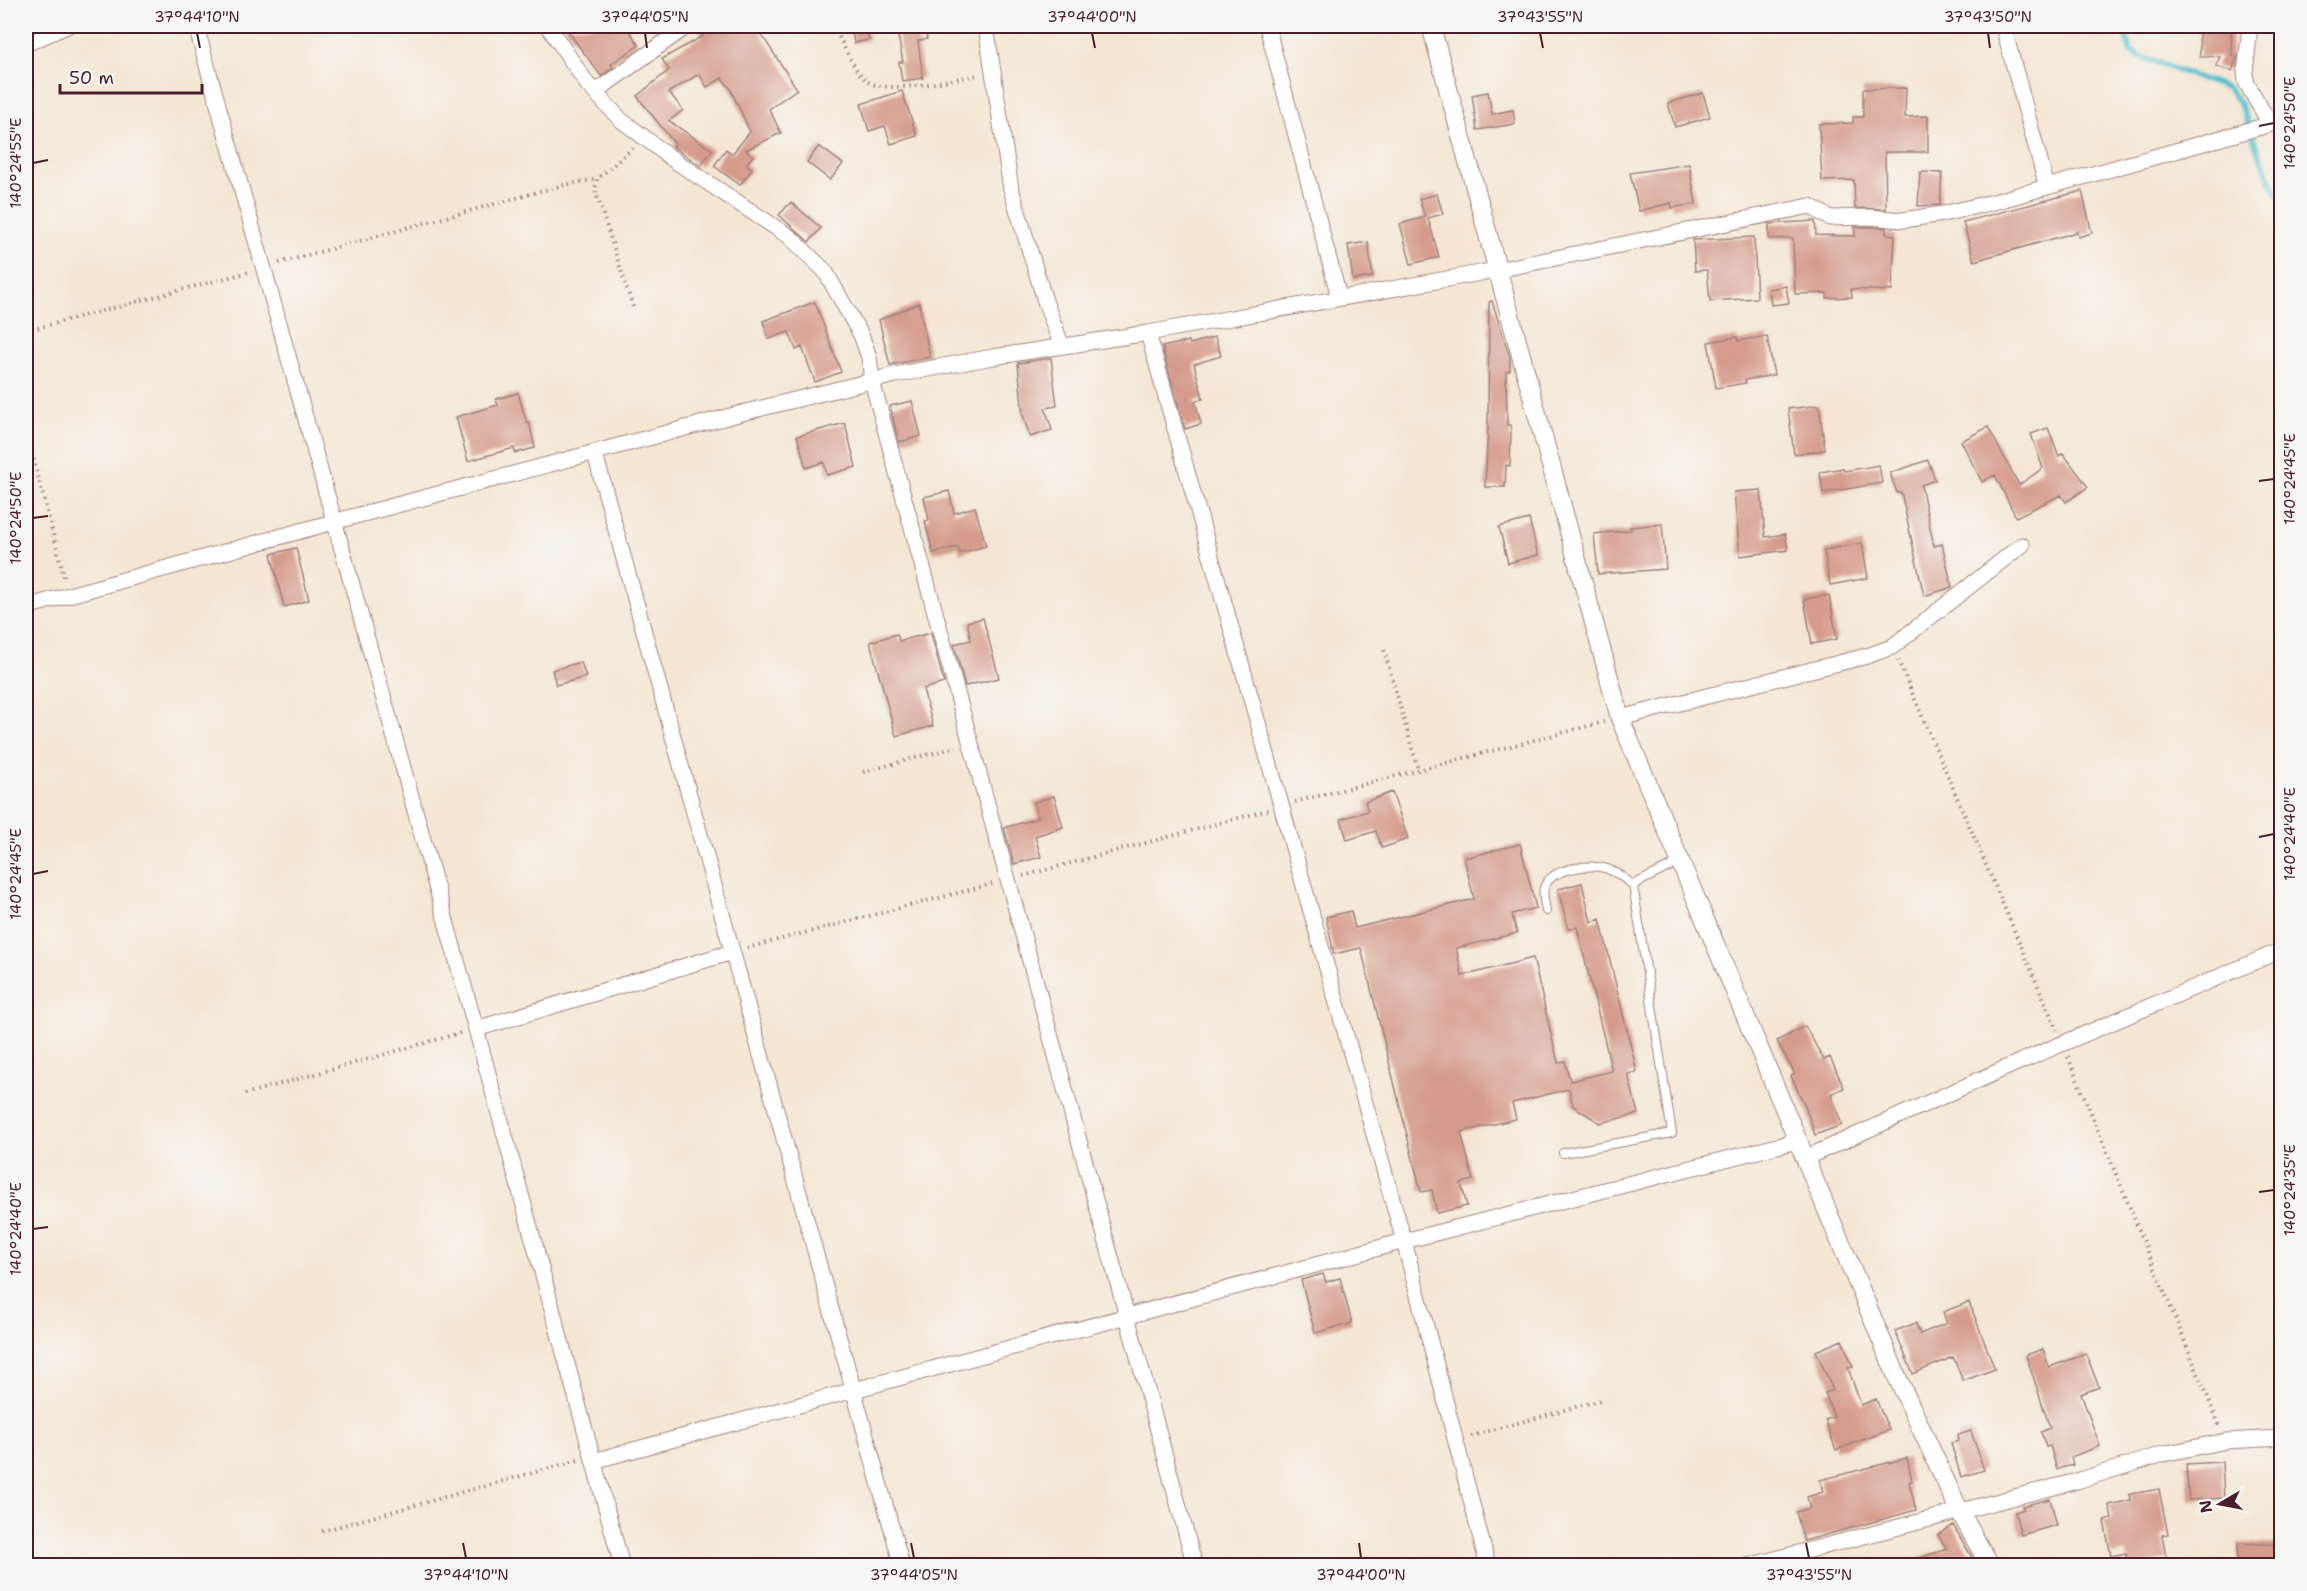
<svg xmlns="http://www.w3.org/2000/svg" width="2307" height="1591" viewBox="0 0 2307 1591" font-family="'Shantell Sans',sans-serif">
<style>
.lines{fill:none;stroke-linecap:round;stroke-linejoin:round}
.stream{stroke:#51bdcb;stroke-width:6}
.building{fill:#d69b8c}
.service-casing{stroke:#9f827f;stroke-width:10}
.minor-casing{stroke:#9f827f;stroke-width:17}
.tertiary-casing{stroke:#9f827f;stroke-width:20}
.path{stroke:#9f827f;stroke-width:4;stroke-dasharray:1.5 4.5;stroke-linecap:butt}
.service{stroke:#fff;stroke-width:8}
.minor{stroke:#fff;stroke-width:15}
.tertiary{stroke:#fff;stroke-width:18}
.ticks{fill:none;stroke:#4a1f2b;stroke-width:2}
.neatline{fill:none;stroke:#4a1f2b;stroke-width:2}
.ticks-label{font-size:15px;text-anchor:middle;fill:#4a1f2b}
</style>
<rect width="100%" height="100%" fill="#f6f6f2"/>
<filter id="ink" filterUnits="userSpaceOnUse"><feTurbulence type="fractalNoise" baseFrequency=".0167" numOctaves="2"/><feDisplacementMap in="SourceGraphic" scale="12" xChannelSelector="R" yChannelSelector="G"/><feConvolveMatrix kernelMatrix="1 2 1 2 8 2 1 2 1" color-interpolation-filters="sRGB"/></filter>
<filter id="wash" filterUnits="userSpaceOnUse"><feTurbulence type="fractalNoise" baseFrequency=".008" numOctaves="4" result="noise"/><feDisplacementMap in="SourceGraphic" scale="24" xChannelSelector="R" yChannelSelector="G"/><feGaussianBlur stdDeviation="1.35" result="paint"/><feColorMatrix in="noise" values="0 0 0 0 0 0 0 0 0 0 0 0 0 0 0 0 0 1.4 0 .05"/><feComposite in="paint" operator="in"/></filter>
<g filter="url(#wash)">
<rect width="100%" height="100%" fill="#f4e6d3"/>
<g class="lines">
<path class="stream" d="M2123 26 2130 50 2139 56 2227 88C2247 106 2251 135 2261 159 2267 174 2275 188 2282 202"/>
</g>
<g id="blocks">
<path class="building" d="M564 26H626L639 45 611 64 613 67 601 76Z
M697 26H756L797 89 769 109 781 133 746 150 753 156 746 164 752 169 740 185 714 166 726 149 732 154 750 132 730 88 722 78 707 87 699 74 669 92 683 110 669 121 712 150 701 166 673 147 675 144 637 96 669 70 662 59 703 36Z
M851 26H866L869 40 854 43Z
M896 26H924L927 39 918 41 923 78 902 81 899 62H903Z
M2199 26H2231L2232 55 2237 57 2232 71 2216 66 2220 56 2200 57Z
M1906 88 1905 117 1928 116V152H1885L1886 209 1855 208 1854 180 1822 181 1819 124 1853 123V117H1863V89Z
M902 91 917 136 891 144 885 126 869 131 861 104Z
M1488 92 1492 114 1513 110 1515 124 1477 130 1472 95Z
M1703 93 1710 117 1675 127 1668 103Z
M819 146 843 164 830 180 807 162Z
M1689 164 1696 204 1672 208 1671 203 1639 211 1630 173Z
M1920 172 1942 173 1940 205 1918 206Z
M2082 191 2092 233 2078 237 2077 232 1974 261 1963 222Z
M1437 194 1443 214 1428 218 1439 257 1411 264 1400 224 1425 217 1419 199Z
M791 202 821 228 809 242 779 215Z
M1815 221 1816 235 1855 236V227H1869L1886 228V234L1895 235 1892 291 1851 289 1852 297 1827 298V293L1795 294 1793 238 1769 239V224Z
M1754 237 1757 298 1710 301 1707 270 1695 271 1693 240Z
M1368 242 1373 277 1353 280 1348 245Z
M1786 286 1789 303 1771 305 1769 289Z
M1492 301 1510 358V371H1506L1507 425H1511L1510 466 1506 465 1505 487H1485L1488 426 1489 302Z
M815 302 841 372 815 382 802 347 796 350 789 332 769 339 763 321Z
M919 303 930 357 890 365 879 320Z
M1767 336 1774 375 1745 380 1746 383 1716 388 1708 342 1737 337 1738 341Z
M1215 337 1221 356 1194 364 1203 399 1195 401 1201 424 1185 429 1162 347 1189 341 1190 344Z
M1051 358 1057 406 1045 408 1052 430 1030 437 1023 416 1018 363Z
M518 393 527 423 529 422 535 448 515 453 514 448 468 461 456 417 498 405 496 399Z
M912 401 921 436 899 442 890 406Z
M1819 405 1825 450 1794 454 1788 409Z
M845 423 856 467 827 475 824 462 806 468 797 436Z
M1988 427 2019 485 2043 468 2031 434 2048 428 2059 456 2063 453 2088 487 2066 502 2061 495 2016 517 1995 475 1982 482 1961 441Z
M1928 460 1935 480 1921 485 1934 546 1942 544 1952 587 1924 596 1901 492 1897 493 1890 473Z
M1879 465 1882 483 1823 493 1820 472 1843 468 1844 471Z
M1761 490 1765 537 1785 534 1788 550 1740 556 1734 492Z
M949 491 954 513 975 507 986 546 960 553 958 547 933 553 925 521 929 520 924 497Z
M1529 519 1538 555 1508 563 1499 527Z
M1662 524 1666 569 1598 574 1594 534 1631 530 1630 527Z
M1862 543 1868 578 1830 585 1824 550Z
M296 548 309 600 284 607 271 554Z
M1829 595 1837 639 1812 644 1804 599Z
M983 618 999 678 965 686 954 644 971 640 967 622Z
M931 633 944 683 923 689 933 726 896 736 870 642 897 634 899 641Z
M581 662 586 677 556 685 552 670Z
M1392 792 1408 839 1382 848 1376 831 1347 840 1341 819 1368 811 1365 802Z
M1054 796 1063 827 1035 836 1041 857 1014 864 1004 828 1038 818 1034 802Z
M1520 844 1536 908 1512 914 1517 933 1456 948 1462 976 1533 958 1558 1063 1565 1061 1570 1081 1612 1071 1577 927 1568 929 1558 889 1582 883 1591 922 1600 919 1637 1072 1628 1074 1638 1114 1600 1123 1573 1106 1569 1089 1512 1103 1516 1119 1461 1132 1473 1180 1461 1183 1467 1206 1437 1213 1432 1190 1421 1192 1361 948 1334 954 1326 917 1351 911 1355 928 1474 899 1464 858Z
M1805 1026 1824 1060 1830 1057 1844 1088 1831 1094 1842 1125 1815 1135 1805 1106 1791 1076 1795 1074 1777 1041Z
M1323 1274 1326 1282 1340 1278 1352 1323 1315 1333 1301 1280Z
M1969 1302 1995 1369 1963 1381 1953 1357 1913 1374 1895 1331 1916 1323 1920 1334 1947 1323 1943 1312Z
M1842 1340 1853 1366 1848 1368 1861 1405 1876 1399 1889 1430 1836 1450 1825 1420 1834 1417 1825 1393 1833 1390 1816 1351Z
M2043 1349 2049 1367 2086 1354 2099 1387 2081 1394 2100 1446 2071 1457 2073 1465 2057 1469 2050 1446 2046 1447 2041 1432 2050 1428 2026 1355Z
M1971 1431 1984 1470 1961 1477 1951 1443 1959 1441 1958 1435Z
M1907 1458 1912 1481 1909 1482 1916 1510 1804 1541 1796 1512 1810 1508 1807 1497 1823 1492 1820 1480Z
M2222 1462 2224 1498 2189 1500 2186 1464Z
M2159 1489 2168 1534 2162 1535 2167 1560 2128 1566 2126 1553 2111 1556 2104 1521 2112 1519 2109 1505 2131 1500 2130 1494Z
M2050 1499 2057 1525 2021 1535 2015 1512 2024 1509 2022 1506Z
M1953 1525 1977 1566H1907V1562L1947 1549 1938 1535Z
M2238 1543 2282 1545V1566H2240L2241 1560H2237Z"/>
</g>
</g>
<g filter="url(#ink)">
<use href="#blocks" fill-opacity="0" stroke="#9f827f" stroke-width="1.5"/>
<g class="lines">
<g class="service-casing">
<path id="service" d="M1546 911C1545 904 1542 895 1544 888 1550 868 1592 862 1610 870 1618 873 1626 880 1633 885
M1563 1153 1672 1133 1633 885 1679 862"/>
</g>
<g class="minor-casing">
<path id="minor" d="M196 26 476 1029 622 1566
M548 26 588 85 620 119 675 161 790 237 825 271 861 335 869 357 872 381 1195 1566
M986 26 1011 189 1046 304 1062 346
M1267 26 1339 297
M2003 26 2047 187
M2250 26 2245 74 2247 84 2270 124
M26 44 67 26
M595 92 687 26
M1148 333 1404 1241 1488 1566
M595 454 902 1566
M26 607 333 522 738 414 895 375 993 357 1148 333 1497 270 1810 206 1830 218 1869 217 1903 220 1943 214 1997 201 2282 121
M1620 718 1867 656 1892 647 2022 545
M476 1029 732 952
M1805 1158 2017 1063 2282 950
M593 1461 1404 1241 1797 1141
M1748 1566 2077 1481 2163 1454 2226 1441 2282 1438"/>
</g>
<g class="tertiary-casing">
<path id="tertiary" d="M1431 26 1620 718 1898 1379 1959 1510 1990 1566"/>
</g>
<path class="path" d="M834 26C842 42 853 70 867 81 888 96 952 79 977 75
M633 148 597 179 595 190 633 307
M279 263 564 185 597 179
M26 331 249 272
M26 430 65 580
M1384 650 1418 769
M1898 660 2057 1030
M863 772 956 747
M1295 802 1604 722
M1023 876 1268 810
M747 948 992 884
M2068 1057 2220 1427
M245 1094 460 1033
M1471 1436 1601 1400
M322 1531 579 1460"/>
<use href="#service" class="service"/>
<use href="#minor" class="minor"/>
<use href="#tertiary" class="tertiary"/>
</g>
</g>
<path class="ticks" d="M197 33 200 48M645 33 647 48M1092 33 1095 48M1540 33 1543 48M1988 33 1990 48M2259 126 2274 123M33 163 48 160M2259 481 2274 479M33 518 48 516M2259 837 2274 834M33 874 48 871M2259 1192 2274 1190M33 1229 48 1227M463 1543 466 1558M911 1543 914 1558M1359 1543 1361 1558M1806 1543 1809 1558"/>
<rect width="2307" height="1591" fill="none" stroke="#f6f6f2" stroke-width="66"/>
<g transform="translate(2220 1504) rotate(260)" stroke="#f6f6f2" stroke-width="4.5" paint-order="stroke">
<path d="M0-4.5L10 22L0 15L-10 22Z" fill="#4a1f2b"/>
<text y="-9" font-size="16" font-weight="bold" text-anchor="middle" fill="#4a1f2b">N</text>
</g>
<path d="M60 84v9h142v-9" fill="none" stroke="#4a1f2b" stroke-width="3"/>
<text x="69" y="84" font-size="18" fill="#4a1f2b" stroke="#f6f6f2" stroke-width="4.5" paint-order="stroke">50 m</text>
<rect x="33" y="33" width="2241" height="1525" class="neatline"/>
<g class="ticks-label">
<text x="197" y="22">37°44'10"N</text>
<text x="645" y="22">37°44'05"N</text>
<text x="1092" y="22">37°44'00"N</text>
<text x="1540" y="22">37°43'55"N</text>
<text x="1988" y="22">37°43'50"N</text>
<text transform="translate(2290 123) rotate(-90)" y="5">140°24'50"E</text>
<text transform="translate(16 163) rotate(-90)" y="5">140°24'55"E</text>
<text transform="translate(2290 479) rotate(-90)" y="5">140°24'45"E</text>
<text transform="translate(16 518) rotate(-90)" y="5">140°24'50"E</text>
<text transform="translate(2290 834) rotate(-90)" y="5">140°24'40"E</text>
<text transform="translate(16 874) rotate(-90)" y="5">140°24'45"E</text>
<text transform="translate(2290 1190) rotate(-90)" y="5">140°24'35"E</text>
<text transform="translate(16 1229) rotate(-90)" y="5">140°24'40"E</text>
<text x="466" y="1580">37°44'10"N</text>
<text x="914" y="1580">37°44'05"N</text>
<text x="1361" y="1580">37°44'00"N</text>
<text x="1809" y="1580">37°43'55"N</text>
</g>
</svg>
